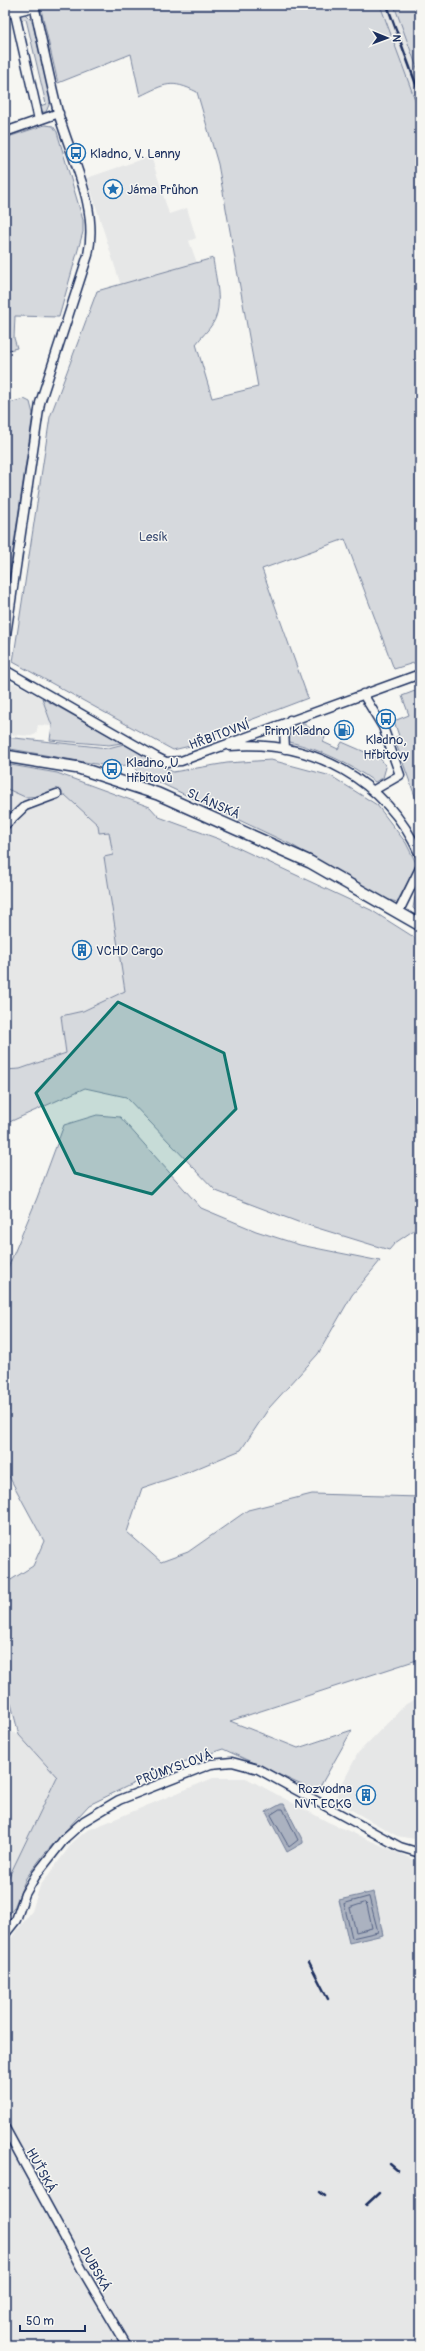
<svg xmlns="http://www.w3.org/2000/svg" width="425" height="2351" viewBox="0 0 425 2351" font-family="Pangolin,sans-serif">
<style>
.built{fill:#e6e7e7}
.green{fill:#d6d9dd;stroke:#78849e}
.water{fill:#abb2c0;stroke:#717e99}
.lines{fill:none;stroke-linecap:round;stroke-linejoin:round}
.shore{stroke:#556385;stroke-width:1}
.street-casing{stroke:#1b2f5e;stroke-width:11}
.secondary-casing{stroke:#1b2f5e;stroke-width:14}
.street{stroke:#f6f6f2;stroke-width:8}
.secondary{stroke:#f6f6f2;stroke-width:11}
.rail{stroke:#1b2f5e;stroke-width:2.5}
.marked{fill:#0f766e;fill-opacity:0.2;stroke:#0f766e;stroke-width:3;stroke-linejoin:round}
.labels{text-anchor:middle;stroke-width:3;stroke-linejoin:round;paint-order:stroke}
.poi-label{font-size:13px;fill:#1b2f5e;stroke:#f6f6f2;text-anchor:start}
.park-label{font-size:13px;fill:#405177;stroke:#f6f6f2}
.street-label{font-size:13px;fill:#1b2f5e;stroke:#f6f6f2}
</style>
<rect width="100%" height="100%" fill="#f6f6f2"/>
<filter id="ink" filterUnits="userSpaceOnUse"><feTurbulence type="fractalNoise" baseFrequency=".025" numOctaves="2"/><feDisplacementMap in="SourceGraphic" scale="8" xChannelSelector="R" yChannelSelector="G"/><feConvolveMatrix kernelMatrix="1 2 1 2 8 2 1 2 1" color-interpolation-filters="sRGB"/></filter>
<g filter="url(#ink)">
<path class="built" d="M380 5H394L410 49 420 76V113Z
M151 156 169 214 187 208 196 238 189 241 197 263 121 286 87 178Z
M14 683 42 698 51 726 38 725 36 734 31 736 5 734V694L8 684Z
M5 788 25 797 65 795 98 825 109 831 113 855 104 857 126 991 83 1011 61 1016 66 1053 20 1069 5 1070Z
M420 1697V1840L397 1836 334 1800 358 1753 406 1704Z
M5 1729 19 1735 57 1777 5 1885Z
M213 1778H246L328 1822 417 1861 420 1869V2346H5V1946L32 1911 40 1886 73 1842 86 1831Z"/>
<path class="green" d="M40 5H380L420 113V661L394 669 345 539 262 569 308 698 214 734 190 746 173 750 13 662 50 417 97 291 213 258C215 277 224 305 213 323 209 330 201 337 196 344L212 398 258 387 218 164 197 92C171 79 165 84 140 96L131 54 58 83Z
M394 5H420V76Z
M24 13 32 21 51 100 46 112H42L40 106 46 104 26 19 20 20V15Z
M45 125 53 126 57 132 83 220V232L59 317 15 316 14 338 17 348 5 351V138Z
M24 399 30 402 33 414 5 605V404Z
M420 689V810L394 738 399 736 394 721 409 715 402 696Z
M42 698 112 737 121 743 109 745 50 740 52 726Z
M300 724H304L319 734 321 731 326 735 323 742 338 749 342 742 381 759 386 767 383 778 375 782C349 763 321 750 290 742L287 740 289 730Z
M5 737 108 748 124 744 173 772 227 763 271 760 331 776 377 805 406 843 417 865 397 902 385 899 290 844 139 773 131 765 107 766 5 748Z
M5 764 57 773 150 807 159 817 219 839 371 910 420 941V1226L395 1243 389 1250 298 1222 216 1191 126 1097 85 1088 5 1124V1070L20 1069 66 1053 61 1016 83 1011 125 991 104 857 113 855 109 832 99 833 98 825 65 795 25 797 5 788Z
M420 892V915L413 908 415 897Z
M97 1115 120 1117 201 1208 256 1231 300 1245 380 1261 352 1295 318 1354 269 1408 241 1450 186 1473 142 1488 127 1532 161 1562 188 1552 248 1510 312 1494 420 1497V1659L230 1721 298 1748 352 1730 317 1792 223 1749 165 1768 89 1805 45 1853 26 1878 14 1908 5 1919V1885L57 1777 19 1735 5 1680 6 1583 33 1566 44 1541 5 1469V1415L9 1411 5 1362V1275L37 1198 64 1125Z"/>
<path class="water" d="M281 1804H284L303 1841V1843L287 1852 266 1812Z
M374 1892 383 1935 349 1943 339 1900Z"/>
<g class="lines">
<path class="shore" d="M280 1809H283L298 1840 289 1847 271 1815Z
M369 1897 378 1932 352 1938 344 1904Z
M365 1903 367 1905 372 1928 356 1932 350 1908Z"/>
<g class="street-casing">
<path id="street" d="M13 5 39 120
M5 14 34 7
M5 132 59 113
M5 642 40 403 88 255C99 206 71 159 58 112 49 77 42 40 34 5
M5 670 156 757 166 762 181 761 420 674
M363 694 383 727 400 775 374 790
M230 746C312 739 386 780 420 855
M285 749 284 729 290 720
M5 825 25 806 57 794
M398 913 420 868
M5 1934 16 1920 25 1894 36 1875 65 1838 84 1821 119 1800 211 1764 232 1762 258 1769 400 1847 420 1853
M5 2128 84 2273 127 2346"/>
</g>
<g class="secondary-casing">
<path id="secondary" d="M5 756 79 768 158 794 310 862 420 925"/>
</g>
<use href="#street" class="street"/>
<use href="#secondary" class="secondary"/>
<path class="rail" d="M387 5 420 95
M309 1962 328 1999
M390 2164 397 2170
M320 2192 325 2196
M366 2205 379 2193"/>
</g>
</g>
<path class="marked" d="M118 1002 224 1053 236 1109 152 1194 75 1173 36 1093Z"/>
<defs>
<g id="bus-ring" transform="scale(1)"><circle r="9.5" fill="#f6f6f2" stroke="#1f6fb2" stroke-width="1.5"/><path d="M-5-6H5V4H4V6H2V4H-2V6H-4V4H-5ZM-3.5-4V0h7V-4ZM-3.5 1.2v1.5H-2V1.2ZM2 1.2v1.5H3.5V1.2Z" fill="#1f6fb2"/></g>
<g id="sight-ring" transform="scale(1)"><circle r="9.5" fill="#f6f6f2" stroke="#1f6fb2" stroke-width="1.5"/><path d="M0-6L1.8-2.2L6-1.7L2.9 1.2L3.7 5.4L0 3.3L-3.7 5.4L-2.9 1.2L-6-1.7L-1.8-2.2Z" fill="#1f6fb2"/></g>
<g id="fuel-ring" transform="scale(1)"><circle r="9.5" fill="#f6f6f2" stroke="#1f6fb2" stroke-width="1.5"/><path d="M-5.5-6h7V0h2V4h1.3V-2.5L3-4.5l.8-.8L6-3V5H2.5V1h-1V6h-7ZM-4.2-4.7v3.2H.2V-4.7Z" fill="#1f6fb2"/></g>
<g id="building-ring" transform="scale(1)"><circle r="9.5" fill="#f6f6f2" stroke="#1f6fb2" stroke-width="1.5"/><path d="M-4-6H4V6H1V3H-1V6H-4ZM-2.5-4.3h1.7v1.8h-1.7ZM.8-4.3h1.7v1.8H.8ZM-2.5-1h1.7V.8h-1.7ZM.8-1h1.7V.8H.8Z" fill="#1f6fb2"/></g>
</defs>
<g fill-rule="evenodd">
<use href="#bus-ring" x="76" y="153"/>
<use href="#sight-ring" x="113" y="189"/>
<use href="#bus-ring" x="386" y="719"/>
<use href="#fuel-ring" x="344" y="730"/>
<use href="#bus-ring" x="112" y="769"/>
<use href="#building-ring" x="82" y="950"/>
<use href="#building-ring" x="366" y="1795"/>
</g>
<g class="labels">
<g class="poi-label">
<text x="90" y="158">Kladno, V. Lanny</text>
<text x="127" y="194">Jáma Průhon</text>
<text x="330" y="735" text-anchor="end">Prim Kladno</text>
<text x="386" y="744" text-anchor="middle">Kladno,<tspan x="386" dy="15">Hřbitovy</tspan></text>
<text x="126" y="767">Kladno, U<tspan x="126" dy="15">Hřbitovů</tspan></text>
<text x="96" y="955">VCHD Cargo</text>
<text x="352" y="1793" text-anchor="end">Rozvodna<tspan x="352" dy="15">NVT ECKG</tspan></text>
</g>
<g class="park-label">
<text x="153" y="541">Lesík</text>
</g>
<g class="street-label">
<text transform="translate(219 734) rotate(-20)" y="5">HŘBITOVNÍ</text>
<text transform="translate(214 803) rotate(24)" y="5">SLÁNSKÁ</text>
<text transform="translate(174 1767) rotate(-20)" y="5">PRŮMYSLOVÁ</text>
<text transform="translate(42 2170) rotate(61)" y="5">HUŤSKÁ</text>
<text transform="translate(96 2269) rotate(60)" y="5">DUBSKÁ</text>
</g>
</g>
<rect width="425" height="2351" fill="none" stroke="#f6f6f2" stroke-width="20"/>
<rect x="10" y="10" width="405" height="2331" fill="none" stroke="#1b2f5e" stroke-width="1.5" filter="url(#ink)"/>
<g transform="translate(387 38) rotate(91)" stroke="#f6f6f2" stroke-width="3" paint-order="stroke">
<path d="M0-3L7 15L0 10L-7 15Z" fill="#1b2f5e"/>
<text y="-6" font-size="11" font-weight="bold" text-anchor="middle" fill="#1b2f5e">N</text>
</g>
<path d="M20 2325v6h65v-6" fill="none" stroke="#1b2f5e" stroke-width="2"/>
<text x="26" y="2325" font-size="12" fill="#1b2f5e" stroke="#f6f6f2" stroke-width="3" paint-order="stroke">50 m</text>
</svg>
